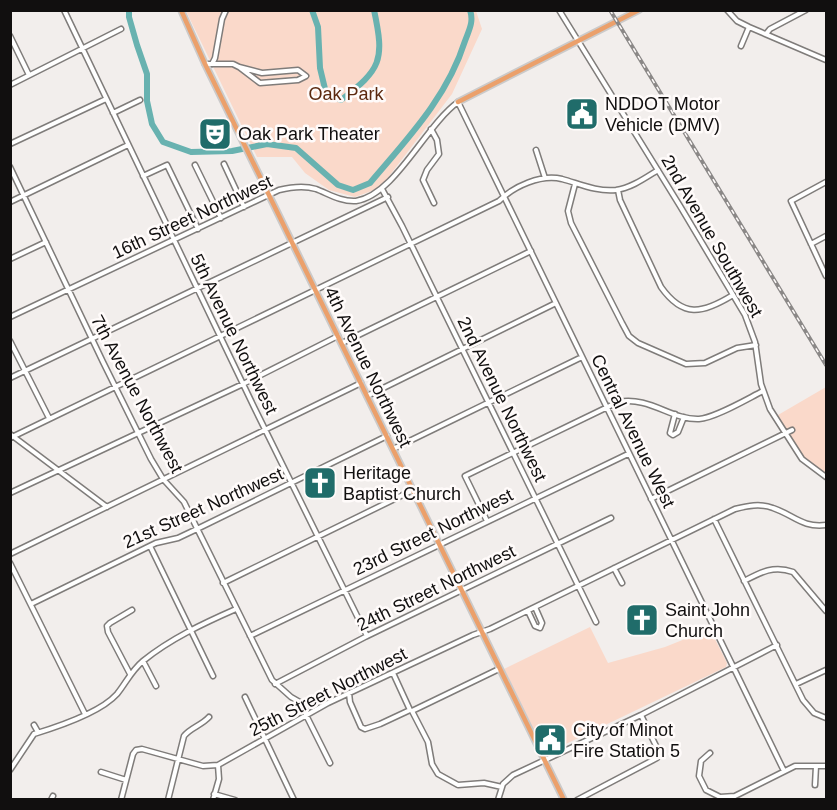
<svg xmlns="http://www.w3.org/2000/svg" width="837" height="810" viewBox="0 0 837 810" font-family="Helvetica,sans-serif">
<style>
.green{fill:#fad9ca}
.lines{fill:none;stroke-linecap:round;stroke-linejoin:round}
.river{stroke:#68b2b0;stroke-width:6}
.minor-casing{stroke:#7f7c7a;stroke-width:7}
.major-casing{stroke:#cbcaca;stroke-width:8}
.minor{stroke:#fff;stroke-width:4}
.major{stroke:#eba06b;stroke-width:4.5}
.rail-casing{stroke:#8b8887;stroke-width:4}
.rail{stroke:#fffbfa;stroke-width:1.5;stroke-dasharray:4.5;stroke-linecap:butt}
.labels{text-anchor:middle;stroke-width:5;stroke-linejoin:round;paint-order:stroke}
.park-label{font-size:18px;fill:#5c290e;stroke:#fffbfa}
.poi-label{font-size:18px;fill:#110f0f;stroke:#fffbfa;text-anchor:start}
.street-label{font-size:18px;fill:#110f0f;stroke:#fffbfa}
</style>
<rect width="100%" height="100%" fill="#f2eeec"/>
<path class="green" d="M186 11H476L482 29 452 94 380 188 355 197 329 190 305 173 292 157H257Z
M826 387V476L803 458 778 415Z
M590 627 608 663 665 647 710 629 727 663 726 667 545 754 504 669Z"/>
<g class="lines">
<path class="river" d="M129 10V17L137 45 147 74V101L152 124 163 142 191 152 232 151 267 144 296 148 338 185 353 190 370 183C407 139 447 98 465 41 469 30 474 22 470 10
M312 10 318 27 320 68 326 93 341 100C381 69 385 61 374 10"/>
<g class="minor-casing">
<path id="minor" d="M64 10 254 407 367 636
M559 10 680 206 745 315 755 342 761 384 770 409 802 459 826 477
M727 10 737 21 749 27 826 60
M766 34 770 29 806 10
M10 36 29 75
M741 46 749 27
M205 64H233L239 67
M212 64 215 58 222 19 226 10
M239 67 262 73 298 70 306 76 298 80 260 83Z
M10 85 121 29
M113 113 140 100
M431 129 437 140 439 154 427 170 423 180 434 203
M10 144 106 99
M536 150 545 178
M224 164 244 207
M195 165 221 218
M10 167 103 362 151 459 163 479 184 502 272 680 291 697 305 705 306 715 330 763
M143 176 167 165 198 229
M826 182 791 201 826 276
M575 184 568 211 571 223 622 323 629 336 638 343 686 364 705 363 737 348 756 345
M382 189 402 226 596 622
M618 190 620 200 661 287C683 318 702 314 733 295
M10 202 128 145
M811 244 826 236
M10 259 46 242
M10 317 279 190C291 187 303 185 316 189 329 194 341 202 356 201 395 195 425 126 458 102L784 771
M10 341 49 418
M342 343 531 251
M10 378 388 197
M367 396 556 303
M675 414 670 433 673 435 678 432 684 417
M10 434 107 507
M10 438 499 201C514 186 541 174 562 179 580 184 597 192 616 190 631 188 645 178 658 170
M393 449 582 357
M10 493 243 384 338 336
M651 499 792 430
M714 519 803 700 814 713 826 718
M487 521 465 476 618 402C650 396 671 420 699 419 715 418 747 399 763 391
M150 546 213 676
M10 554 361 383
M10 563 85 714
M614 568 622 583
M744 581C761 572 774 565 793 572L826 611
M223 583 413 490
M31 604 156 543 178 538 197 529 387 436
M528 611 535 626 540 628 542 623 535 607
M250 636 628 454
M143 661 156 686
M393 673 410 710
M130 674 108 632 107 626 110 623 132 610
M275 684 367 636 611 518
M796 684 826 670
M349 693 350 702 361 727 365 729 380 724 410 710 412 711 499 669
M245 697 294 800
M412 711 428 742 432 764 438 774 458 785 484 783 502 787
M34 725 38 732
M710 753 701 761 699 776 706 790 720 797 735 796 795 766H826
M10 770 34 734C57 727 100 713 117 694 126 683 131 671 143 661 170 639 204 623 236 609
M101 772 126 780
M815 785 816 766
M214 794 235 800
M51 800 53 796
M121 800 133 754 136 750 142 749 203 766 218 765 328 703 473 635 490 629 735 509C747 506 760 503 773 508 794 515 802 528 826 525
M168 800 184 736C190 728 202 725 209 717
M213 800 219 779 218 765
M498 800 503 784 513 775 641 715 777 645
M577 800 657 758 658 750 641 715"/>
</g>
<g class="major-casing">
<path id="major" d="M181 10 205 64 564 800
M458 102 639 10"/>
</g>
<use href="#minor" class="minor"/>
<use href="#major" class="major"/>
<g class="rail-casing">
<path id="rail" d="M610 10 826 365"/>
</g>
<use href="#rail" class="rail"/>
</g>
<defs>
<g id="civic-square" transform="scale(1.725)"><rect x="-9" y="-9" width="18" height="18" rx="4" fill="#206c6a" stroke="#fffbfa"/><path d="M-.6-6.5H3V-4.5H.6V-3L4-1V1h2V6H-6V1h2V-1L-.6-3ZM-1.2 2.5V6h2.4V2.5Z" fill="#fff"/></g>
<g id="theatre-square" transform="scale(1.725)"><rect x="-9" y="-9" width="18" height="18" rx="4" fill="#206c6a" stroke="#fffbfa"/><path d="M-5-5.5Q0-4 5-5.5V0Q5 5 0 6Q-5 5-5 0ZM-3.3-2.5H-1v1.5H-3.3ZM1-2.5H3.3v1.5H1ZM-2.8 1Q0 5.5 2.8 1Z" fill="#fff"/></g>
<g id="church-square" transform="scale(1.725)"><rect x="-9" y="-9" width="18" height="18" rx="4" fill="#206c6a" stroke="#fffbfa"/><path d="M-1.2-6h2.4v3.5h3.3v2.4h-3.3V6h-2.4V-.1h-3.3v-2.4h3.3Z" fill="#fff"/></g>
</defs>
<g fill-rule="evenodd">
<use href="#civic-square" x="582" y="114"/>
<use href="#theatre-square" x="215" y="134"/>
<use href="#church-square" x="320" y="483"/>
<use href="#church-square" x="642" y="620"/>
<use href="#civic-square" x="550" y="740"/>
</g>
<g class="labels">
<g class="park-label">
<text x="346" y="100">Oak Park</text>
</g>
<g class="poi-label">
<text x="605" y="110">NDDOT Motor<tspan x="605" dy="21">Vehicle (DMV)</tspan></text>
<text x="238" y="140">Oak Park Theater</text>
<text x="343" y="479">Heritage<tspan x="343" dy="21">Baptist Church</tspan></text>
<text x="665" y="616">Saint John<tspan x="665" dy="21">Church</tspan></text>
<text x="573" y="736">City of Minot<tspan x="573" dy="21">Fire Station 5</tspan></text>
</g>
<g class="street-label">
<text transform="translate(192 217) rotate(-25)" y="6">16th Street Northwest</text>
<text transform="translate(712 236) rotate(60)" y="6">2nd Avenue Southwest</text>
<text transform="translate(234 334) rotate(64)" y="6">5th Avenue Northwest</text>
<text transform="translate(368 367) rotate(64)" y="6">4th Avenue Northwest</text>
<text transform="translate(137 394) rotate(62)" y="6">7th Avenue Northwest</text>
<text transform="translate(502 399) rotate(64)" y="6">2nd Avenue Northwest</text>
<text transform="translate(633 431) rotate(64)" y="6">Central Avenue West</text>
<text transform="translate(203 508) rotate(-24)" y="6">21st Street Northwest</text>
<text transform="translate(433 532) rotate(-26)" y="6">23rd Street Northwest</text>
<text transform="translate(436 588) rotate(-26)" y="6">24th Street Northwest</text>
<text transform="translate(328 692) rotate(-27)" y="6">25th Street Northwest</text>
</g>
</g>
<rect width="837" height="810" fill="none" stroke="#110f0f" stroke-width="24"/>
</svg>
